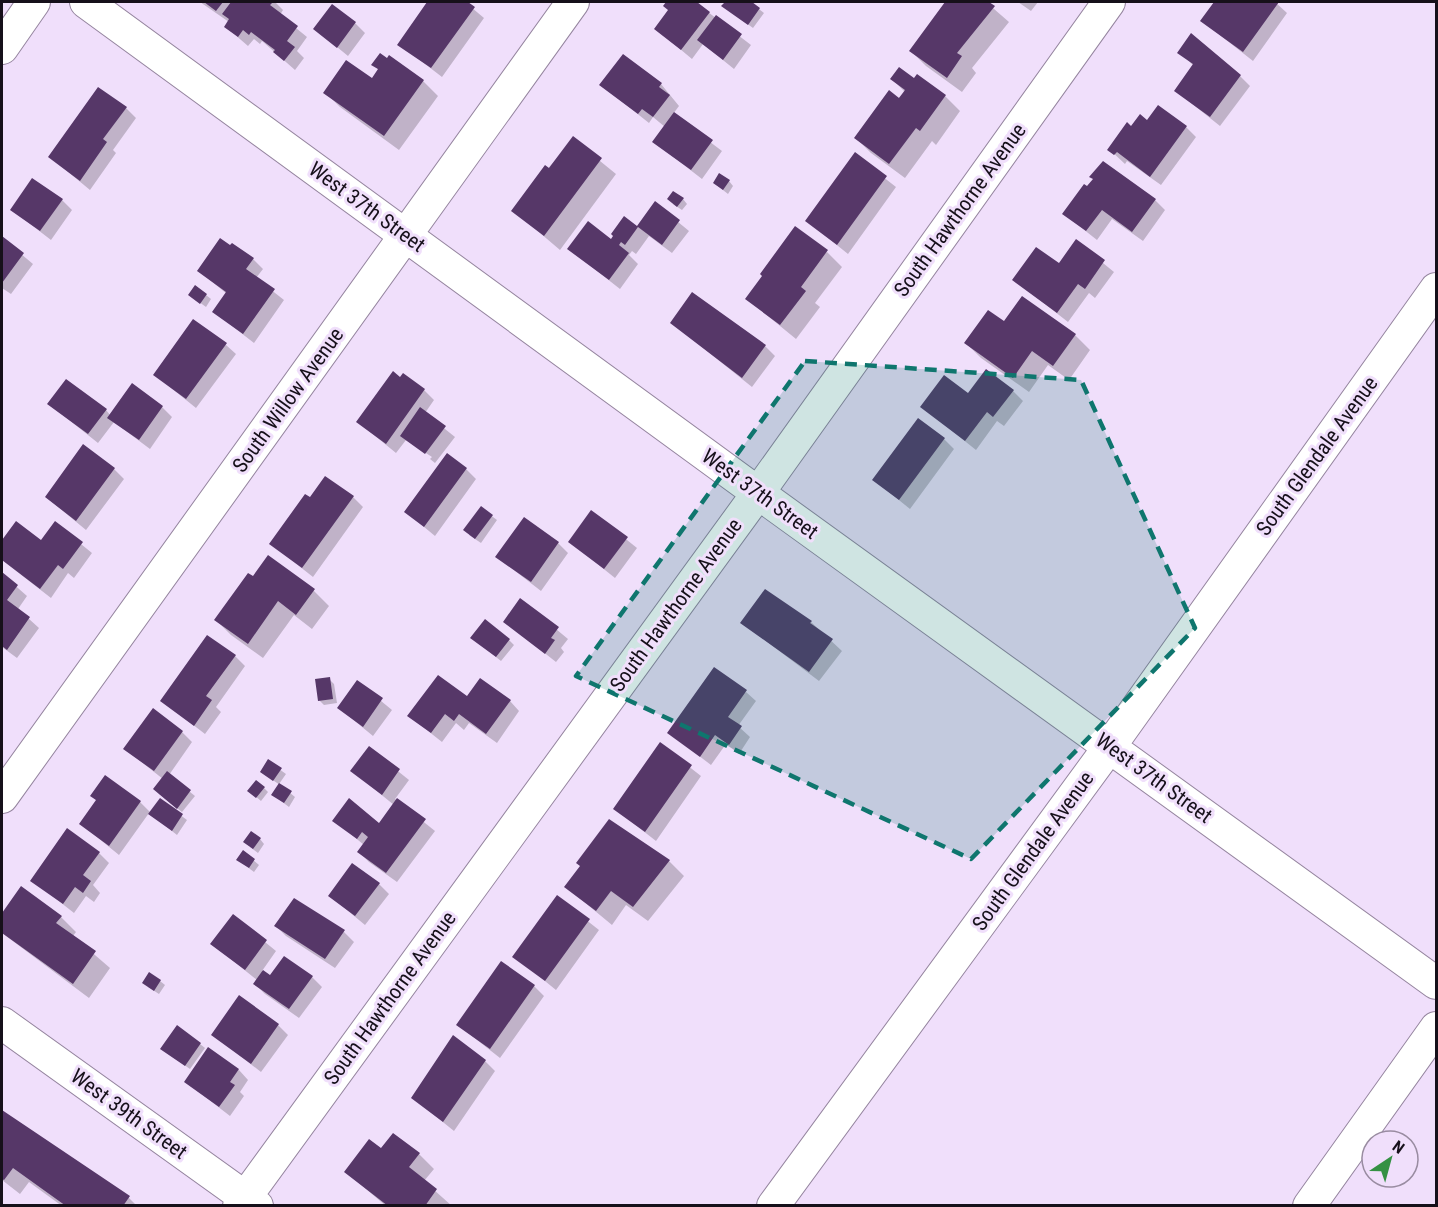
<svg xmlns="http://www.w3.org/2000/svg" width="1438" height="1207" viewBox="0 0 1438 1207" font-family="'Roboto Condensed',sans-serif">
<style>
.shadow{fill:#0003}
.building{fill:#563768}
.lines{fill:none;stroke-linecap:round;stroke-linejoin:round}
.minor-casing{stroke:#95859f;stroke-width:34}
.minor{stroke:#fff;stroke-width:32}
.marked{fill:#0f766e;fill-opacity:0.2;stroke:#0f766e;stroke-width:4.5;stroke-dasharray:12 8;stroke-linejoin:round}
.labels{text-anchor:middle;stroke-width:6;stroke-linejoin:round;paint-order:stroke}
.street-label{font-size:21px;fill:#16101a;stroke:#f0dffb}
</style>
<rect width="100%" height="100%" fill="#f0dffb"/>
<path class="shadow" d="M200 2H275L283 10 280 15 307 37 297 51 304 58 295 70 262 41 260 44 254 39 248 46 226 27 229 22Z
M429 2H465L484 18 442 77 399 44Z
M668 2H695L751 45 734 69 703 44 692 59 656 29 670 11 665 6Z
M727 2H750L764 13 753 28 723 6Z
M947 2H986L1009 22 972 68 976 73 962 92 926 66 911 51Z
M1018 2H1038L1031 11Z
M1216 2H1231L1236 5 1239 2H1275L1287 13 1253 61 1202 21Z
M355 23 365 33 348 56 315 29Z
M1179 52 1240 76 1250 86 1220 126 1176 91 1194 66Z
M373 65 423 81 438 96 399 150 340 107 325 92 372 80 379 70Z
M892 79 945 96 960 111 936 145 932 141 905 178 871 153 856 138 905 92Z
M661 84 679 106 673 114 722 151 702 179 654 142 665 127 653 117 649 123 601 85Z
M126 108 136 118 113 150 116 153 90 190 50 157Z
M1148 122 1186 127 1196 137 1161 185 1127 161 1125 164 1109 149 1132 128Z
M573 139 616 174 560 250 513 210Z
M855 155 896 187 848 254 807 221Z
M729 181 733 186 728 194 714 183Z
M683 199 687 204 682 210 673 204Z
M62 200 72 210 51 240 12 210Z
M1155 200 1165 210 1143 241 1112 219 1097 240 1064 214Z
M655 203 689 231 672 253 649 236 636 254 632 251 629 255 638 264 620 289 569 249 611 241 637 228Z
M2 238 33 264 11 294 2 288Z
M1076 241 1114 272 1095 298 1089 293 1068 322 1014 280 1059 266Z
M827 252 842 267 815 303 820 307 796 339 747 299Z
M253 259 263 269 256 278 284 300 254 343 214 312 227 294 199 271Z
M206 295 211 299 206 307 195 299Z
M672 323 765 346 775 356 752 387Z
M1004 323 1075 335 1090 350 1069 380 1048 365 1029 392 981 358 966 343Z
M226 345 236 354 196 408 155 375Z
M424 390 434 400 425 413 455 437 435 463 430 459 432 457 406 440 396 453 358 422Z
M1013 391 1023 401 1004 426 997 421 976 450 922 407 968 395Z
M49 404 106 410 111 416 162 407 172 417 150 449 114 422 98 443Z
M944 439 954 449 910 509 874 480Z
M114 469 124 479 86 530 46 497Z
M466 469 476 479 435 536 406 512Z
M353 497 363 507 313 577 271 544 310 499Z
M481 508 497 520 481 543 469 535Z
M592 512 637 548 615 578 570 542Z
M16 523 41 542 55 523 92 553 74 578 68 573 51 598 2 560V543Z
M558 543 568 553 541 591 497 557Z
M2 574 27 596 18 609 39 628 17 658 2 647Z
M249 575 314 591 329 606 312 629 294 615 263 658 231 635 216 620Z
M765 591 811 622 842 651 819 681 742 623Z
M521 600 568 639 561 648 564 652 556 662 505 622Z
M509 640 514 645 501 661 477 642Z
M235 656 245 666 216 707 221 712 205 734 162 701Z
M329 679 334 684 337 703 324 705 319 700Z
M358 682 392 710 373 736 339 708Z
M746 692 756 701 738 726 750 737 739 754 726 744 711 765 669 733Z
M467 698 510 701 519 711 497 743 469 723 464 730 456 723 442 742 409 716Z
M182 732 192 742 169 775 195 796 182 812 159 794 163 779 125 749Z
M660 744 701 776 656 841 615 809Z
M369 748 409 780 395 799 435 831 397 882 369 862 359 852 364 845 334 820 379 825 394 805 352 771Z
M268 761 286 774 279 784 295 797 289 807 273 795 280 785 261 772Z
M264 788 268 792 261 801 254 795Z
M92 796 140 802 151 813 160 800 187 820 177 835 149 813 119 855 81 824 97 801Z
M260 839 264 844 258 853 250 847Z
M244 852 259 865 254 872 238 860Z
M99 853 109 863 93 885 100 893 94 902 86 896 74 913 32 880Z
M669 861 684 876 648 921 626 905 612 925 566 887Z
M379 884 389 894 365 925 330 896Z
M21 888 61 917 76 932 73 936 110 968 89 998 2 933V916Z
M557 897 599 930 556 990 514 956Z
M295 900 344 932 354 942 335 968 286 936 276 926Z
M233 916 276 951 262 971 271 977H312L322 987 299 1018 265 994 255 984 257 980 212 944Z
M160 981 165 985 159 994 148 987Z
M534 986 544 996 500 1058 458 1025Z
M278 1025 288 1035 261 1072 213 1035Z
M200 1044 205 1048 190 1069 167 1053Z
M485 1061 495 1071 454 1131 413 1098Z
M239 1070 248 1080 240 1092 244 1096 230 1116 186 1082Z
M2 1112 129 1198 137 1206H62L29 1182 20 1194 2 1180Z
M382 1151 419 1154 434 1169 424 1181 452 1206H386L346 1172Z"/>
<path class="building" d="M204 2H223L216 11Z
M231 2H273L270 5 298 26 287 41 295 47 284 61 273 52 275 50 251 32 249 35 243 30 238 37 224 27 229 19 222 14Z
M427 2H468L475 7 431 68 397 45Z
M666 2H697L710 12 681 50 654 29 668 10 663 6Z
M725 2H752L760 8 748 25 721 6Z
M945 2H989L995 6 957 53 962 56 947 78 909 51Z
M1214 2 1236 3 1279 2 1243 52 1200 21Z
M332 4 356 22 337 48 313 29Z
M716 15 742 34 723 60 697 40Z
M1191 33 1241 75 1210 117 1174 91 1193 64 1177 53Z
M380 53 387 58 389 55 424 80 384 136 323 93 346 60 372 78 378 69 371 65Z
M623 54 662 83 659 87 670 95 653 117 642 109 638 114 599 85Z
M899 67 914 78 917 74 946 95 920 131 916 128 889 164 854 138 889 90 899 98 905 90 890 79Z
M98 87 127 107 103 139 107 142 80 181 48 157Z
M1158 105 1187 126 1150 177 1117 152 1114 155 1107 150 1127 122 1131 126 1140 114 1147 120Z
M674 112 713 140 691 170 652 142Z
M573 136 602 158 544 236 511 211 545 165 549 168Z
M855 152 887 176 837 245 805 221Z
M1103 161 1156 199 1132 232 1102 210 1086 231 1062 214 1084 184 1087 186 1093 179 1089 177Z
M719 173 730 180 723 190 713 183Z
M32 178 63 199 40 231 10 210Z
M673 191 684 198 677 207 667 199Z
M655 201 680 220 662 245 638 227 625 245 621 242 619 245 629 253 609 280 567 249 588 221 611 239 613 236 611 234 624 216 637 226Z
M795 226 828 250 801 287 806 291 780 325 745 299 762 276 760 274Z
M2 236 24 253 2 283Z
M220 238 230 245 232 243 254 258 246 269 275 289 243 334 212 312 226 292 197 271Z
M1076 239 1105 260 1085 289 1078 284 1057 313 1012 280 1036 247 1059 263Z
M195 285 207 294 200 304 188 295Z
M692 292 766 345 742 378 670 323Z
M1022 296 1076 334 1053 366 1032 351 1013 378 964 343 988 310 1004 321Z
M193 319 227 343 186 399 153 375Z
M986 369 1014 390 993 417 987 412 965 441 920 407 944 375 968 393Z
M393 371 400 377 403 373 425 389 386 444 356 422Z
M66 379 107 409 88 434 47 404Z
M132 383 163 406 139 440 107 418Z
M420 407 446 426 425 454 400 436Z
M918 418 945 438 899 500 872 480Z
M83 444 115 468 76 521 45 497Z
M447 453 467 468 424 527 404 512Z
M325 476 354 496 302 568 269 544 305 494 310 497Z
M481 506 493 515 475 539 463 530Z
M591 510 628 537 604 569 568 542Z
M524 517 559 542 531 582 495 557Z
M16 521 41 540 55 521 83 542 63 569 58 565 40 589 2 560V540Z
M268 555 315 589 296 615 278 601 248 644 214 620 248 573 253 576Z
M2 572 18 585 7 600 30 617 7 650 2 646Z
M765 589 812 621 810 623 833 639 809 672 740 623Z
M520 598 559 627 551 638 555 640 545 654 503 622Z
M485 619 510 639 496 657 470 638Z
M207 635 236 655 206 696 212 700 194 726 160 701Z
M714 667 747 690 728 717 742 726 729 745 715 735 700 757 667 733Z
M438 675 467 696 480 678 511 700 486 734 459 714 454 721 445 714 431 733 407 716Z
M330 677 333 699 318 701 315 679Z
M357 680 383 698 363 727 337 708Z
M153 708 183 731 154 771 123 749Z
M660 742 692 765 645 832 613 809Z
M369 746 400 769 382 795 350 771Z
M268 759 282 768 273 781 260 772Z
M167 771 191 790 177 809 153 789Z
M105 775 141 801 109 846 79 824 96 800 90 796Z
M256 780 265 787 256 798 247 791Z
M279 783 292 791 284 803 271 795Z
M160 798 183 814 172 831 148 814Z
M349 798 379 823 397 798 426 819 386 873 357 852 368 837 362 832 357 839 332 821Z
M609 819 670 860 633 907 611 891 596 911 564 887 580 866 576 863Z
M67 828 100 852 83 875 91 881 83 893 75 887 63 904 30 881Z
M251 831 261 838 253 849 243 842Z
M243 850 255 859 249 868 236 860Z
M352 863 380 883 355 916 328 896Z
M21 886 62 916 56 923 96 951 73 984 2 933V913Z
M557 895 590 919 545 981 512 957Z
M294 898 345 930 325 959 274 926Z
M233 914 267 940 245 970 210 944Z
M284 956 313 976 289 1009 253 984 263 970 270 975Z
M501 961 535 985 490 1049 456 1025Z
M149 972 161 980 154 991 142 983Z
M239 995 279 1024 251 1064 211 1035Z
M177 1025 201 1043 185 1066 160 1049Z
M453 1035 486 1060 443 1122 411 1098Z
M208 1047 239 1069 230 1082 235 1085 219 1107 184 1082Z
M2 1110 130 1196 123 1206H66L13 1168 4 1180 2 1179Z
M393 1133 420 1153 409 1167 437 1189 425 1206H388L344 1172 369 1139 381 1148Z"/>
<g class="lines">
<g class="minor-casing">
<path id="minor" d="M86 2 758 493 1436 983
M2 48 34 2
M2 797 573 2
M2 1023 257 1206
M239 1206 758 493 1109 2
M773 1206 1110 746 1436 289
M1309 1206 1436 1028"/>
</g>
<use href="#minor" class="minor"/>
</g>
<path class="marked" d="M805 361 1081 380 1195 628 971 859 576 676Z"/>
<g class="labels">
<g class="street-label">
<text transform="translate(367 207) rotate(36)" y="7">West 37th Street</text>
<text transform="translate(960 210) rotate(-54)" y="7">South Hawthorne Avenue</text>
<text transform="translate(288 400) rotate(-54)" y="7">South Willow Avenue</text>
<text transform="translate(1317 456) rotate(-54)" y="7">South Glendale Avenue</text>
<text transform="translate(760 494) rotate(36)" y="7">West 37th Street</text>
<text transform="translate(676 605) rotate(-54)" y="7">South Hawthorne Avenue</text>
<text transform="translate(1154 778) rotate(36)" y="7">West 37th Street</text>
<text transform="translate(1033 851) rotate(-54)" y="7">South Glendale Avenue</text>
<text transform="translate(390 998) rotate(-54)" y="7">South Hawthorne Avenue</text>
<text transform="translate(129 1114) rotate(36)" y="7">West 39th Street</text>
</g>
</g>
<rect width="1438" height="1207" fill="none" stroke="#16101a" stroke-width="6"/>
<g transform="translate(1390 1159) rotate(36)"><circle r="28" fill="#f0dffb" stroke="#998ca1" stroke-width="1.5"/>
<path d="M0-4.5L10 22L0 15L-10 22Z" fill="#349143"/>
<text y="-9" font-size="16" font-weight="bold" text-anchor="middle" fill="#16101a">N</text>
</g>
</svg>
